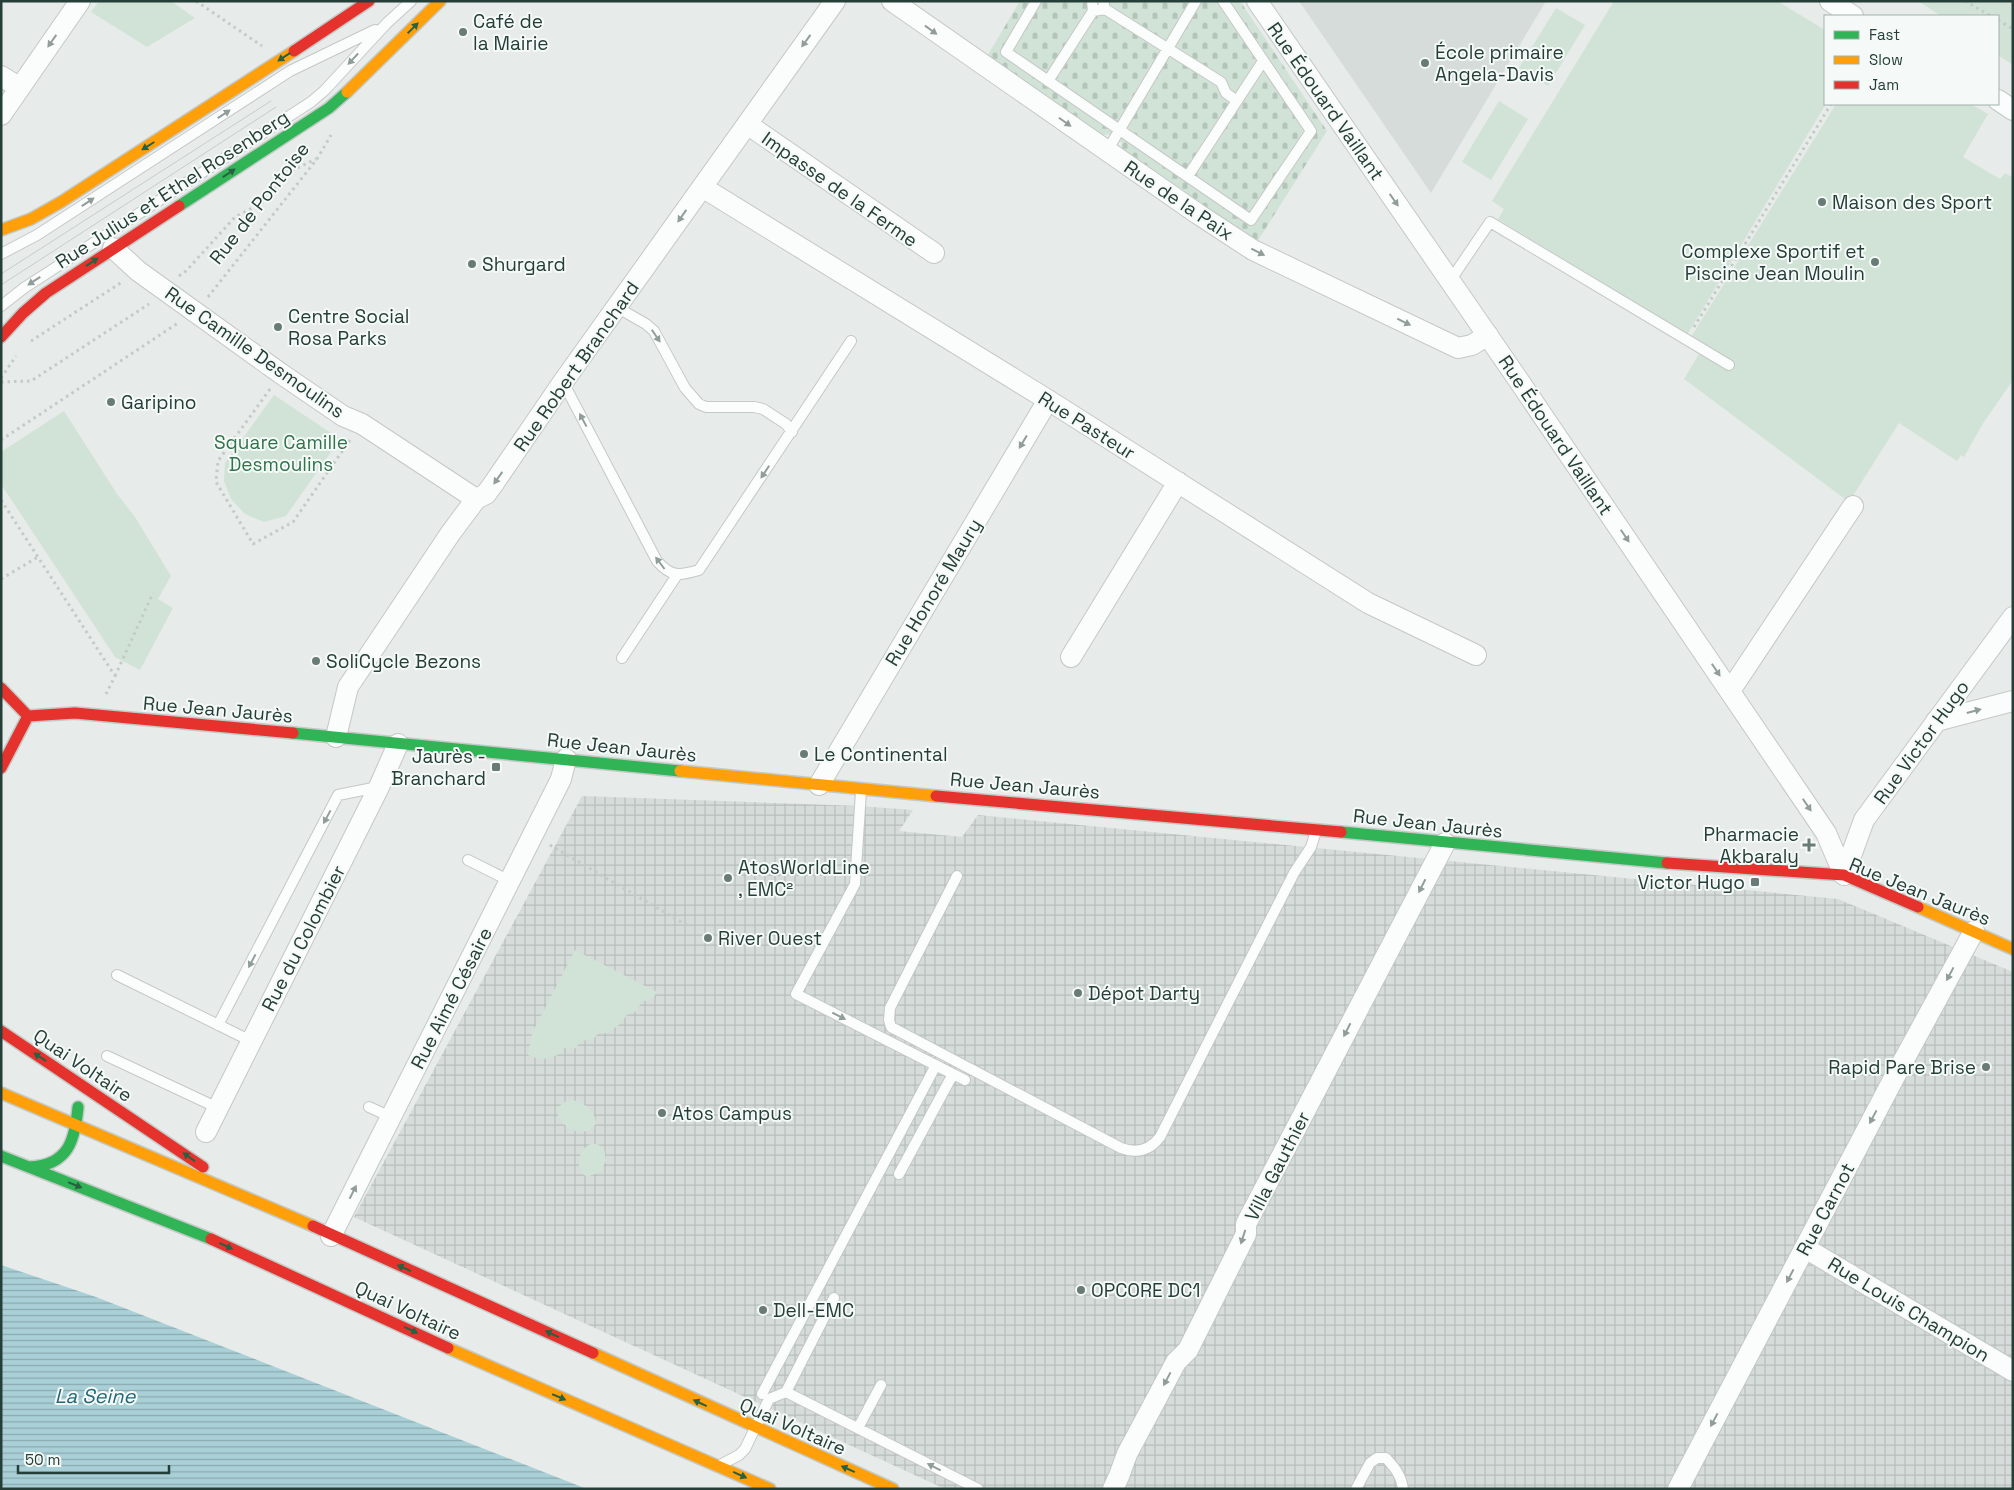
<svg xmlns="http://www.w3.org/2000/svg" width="2014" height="1490" viewBox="0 0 2014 1490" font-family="'Space Grotesk',sans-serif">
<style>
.built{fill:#d5dcd9}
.industrial{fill:url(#industrial-grid)}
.green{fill:#d1e3d7}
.cemetery{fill:url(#cemetery-stones)}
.water{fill:url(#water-rules)}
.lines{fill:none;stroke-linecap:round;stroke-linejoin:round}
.lane-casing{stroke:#c4c8c6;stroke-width:12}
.street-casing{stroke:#c4c8c6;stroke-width:22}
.fast-casing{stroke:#c3c9c6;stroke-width:14}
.slow-casing{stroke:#c3c9c6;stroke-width:14}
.jam-casing{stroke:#c3c9c6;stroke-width:14}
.path{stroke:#c2cbc8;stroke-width:3;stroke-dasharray:2.5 4;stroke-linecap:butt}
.lane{stroke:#fbfcfc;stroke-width:10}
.street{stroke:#fbfcfc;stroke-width:20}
.fast{stroke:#30b455;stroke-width:11}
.slow{stroke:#ff9f0a;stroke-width:11}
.jam{stroke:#e5322d;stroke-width:11}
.tram{stroke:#c8ccca;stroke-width:1}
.oneway{fill:#286141}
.oneway2{fill:#909d9a}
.poi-dot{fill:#697b76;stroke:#f5faf8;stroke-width:2}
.labels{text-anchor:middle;stroke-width:4;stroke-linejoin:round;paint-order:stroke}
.poi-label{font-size:19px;fill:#253e38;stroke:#f5faf8;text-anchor:start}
.street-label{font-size:19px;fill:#253e38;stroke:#f5faf8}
.park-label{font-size:19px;fill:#31734b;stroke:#f5faf8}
.water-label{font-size:20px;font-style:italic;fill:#226878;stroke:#f5faf8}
</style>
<defs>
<pattern id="industrial-grid" width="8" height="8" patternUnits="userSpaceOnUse" patternTransform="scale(1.25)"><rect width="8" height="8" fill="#d5dcd9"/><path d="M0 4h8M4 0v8" fill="none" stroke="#b7bebb"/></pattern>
<pattern id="cemetery-stones" width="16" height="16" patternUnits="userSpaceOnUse" patternTransform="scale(1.25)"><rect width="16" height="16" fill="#d1e3d7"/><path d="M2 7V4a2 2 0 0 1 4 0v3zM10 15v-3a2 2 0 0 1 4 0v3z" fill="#b3c4b9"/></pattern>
<pattern id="water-rules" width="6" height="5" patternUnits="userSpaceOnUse" patternTransform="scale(1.25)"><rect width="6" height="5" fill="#aad0d7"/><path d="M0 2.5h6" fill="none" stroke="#8aaaaf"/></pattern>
</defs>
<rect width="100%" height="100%" fill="#e7ebe9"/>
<path class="built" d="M1299 1H1546L1431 193Z"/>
<path class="industrial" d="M582 796 859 806 913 810 899 831 962 837 978 815 1838 899 2013 972V1489H945L354 1217Z"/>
<path class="green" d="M99 1H171L195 18 147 47 91 12Z
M1614 1H1777L1825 30 1826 104 1687 335 1498 219 1504 209 1492 201Z
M1918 1H2013V65L1998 55V16H1941Z
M1556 8 1585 25 1548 86 1519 68Z
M1499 101 1528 119 1491 180 1462 162Z
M1836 104H1971L1988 114 1963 157 2000 179 2005 173 2013 178V380L1982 425 1964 457 1961 455 1957 461 1899 423 1849 502 1684 379 1699 354 1686 345Z
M274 395 340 439 286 516 264 522 245 514 231 499 224 481 225 463Z
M64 411 117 494 135 517 171 576 158 599 173 608 140 670 115 657 1 484V452Z
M575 950 657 992 653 998 641 1002 637 1011 627 1015 619 1025 607 1033H598C595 1039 590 1042 583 1040L574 1049 564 1048C558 1060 539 1061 528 1055L532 1033Z
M572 1100C585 1103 595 1110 596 1124 583 1141 557 1127 557 1108L566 1101Z
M591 1144H597L604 1148 606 1161 600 1172 587 1177C574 1169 577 1150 591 1144Z"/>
<path class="cemetery" d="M1020 1H1240L1327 131 1257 242 1121 150 1122 143 1108 134 1102 136 986 58Z"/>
<path class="water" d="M1 1265 96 1297 587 1489H1Z"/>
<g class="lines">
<g class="lane-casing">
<path id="lane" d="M1036 1 1006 52 1251 220 1311 131 1223 1
M1092 1 1093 11 1105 9 1103 1
M1105 9 1221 82 1226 93 1237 101
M1048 81 1093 11
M1107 151 1196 1
M1188 176 1263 61
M1 254 37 235 290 71 375 30
M1450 281 1490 222 1729 365
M1 306 24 288 311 102 324 91 387 23 411 1
M618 308 646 324 654 331 685 388 699 404 706 407H754L763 409 786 424 792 432
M563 382 657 561C671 577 679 576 699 570L851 341
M622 658 677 575
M861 791 855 884 796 994 953 1074
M468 860 510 881
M957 876 890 1008 889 1020 891 1027 1121 1148C1137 1154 1150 1150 1160 1137L1294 873 1311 847 1316 831
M117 975 251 1041
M218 1025 338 795 378 787
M107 1056 218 1108
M369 1107 391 1117
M899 1174 953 1074 965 1080
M786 1392 978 1489
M762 1394 936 1065
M858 1428 881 1385
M722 1464 739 1455 745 1449 769 1399 786 1392 834 1298
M1356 1489 1370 1463 1377 1458H1386C1395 1468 1401 1475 1403 1489"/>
</g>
<g class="street-casing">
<path id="street" d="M892 1 1198 214 1253 250 1458 348 1472 345 1488 335
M1257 1 1517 378 1826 833 1844 875
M1830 1 1853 16
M1 76 20 88
M1998 100 2013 110
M1 115 80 1
M747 124 934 253
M702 187 1048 400 1368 603 1476 655
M113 248 138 271 280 373 343 416 362 424 476 499
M1071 657 1178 482
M1730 691 1853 506
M1936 721 2013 701
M336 737 348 687 450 534 476 499 486 494 494 483 563 382 835 1
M819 785 1048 400
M1844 875 1864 820 2013 617
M206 1132 379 787 398 744
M331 1236 561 779 566 759
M1805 1248 2013 1371
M1113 1489 1119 1476 1127 1454 1176 1362 1188 1350 1246 1234V1224L1445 843
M1678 1489 1895 1076 1974 931"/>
</g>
<g class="fast-casing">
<path id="fast" d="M179 206 329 108 347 92
M293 733 680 771
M1341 832 1667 863
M1 1156 211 1239
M30 1167C68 1165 75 1141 78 1107"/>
</g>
<g class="slow-casing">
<path id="slow" d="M347 92 440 1
M1 230 31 219 61 202 294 51
M680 771 936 796
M1918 907 2013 949
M1 1093 313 1226
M448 1348 770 1489
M593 1353 893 1489"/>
</g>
<g class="jam-casing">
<path id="jam" d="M294 51 369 1
M1 337 23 313 46 293 179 206
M1 688 28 716 75 713 293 733
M1 768 28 716
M936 796 1341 832
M1667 863 1844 875 1918 907
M1 1031 203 1167
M313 1226 593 1353
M211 1239 448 1348"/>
</g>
<path class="path" d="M196 1 262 46
M1965 1 1991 16
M1998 20 2013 29
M179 276 186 271 235 217 262 203 289 172 316 159
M208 297 317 159 331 135
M1694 327 1831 104
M31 341 122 282
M1 378 16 356
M1 382 31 381 149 304
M270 389 218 461 216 482 253 544 293 522 350 440
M1 440 178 323
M1 500 115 676 106 694
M1 579 38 557
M115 676 153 593
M550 845 688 926"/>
<use href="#lane" class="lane"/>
<use href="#street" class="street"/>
<use href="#fast" class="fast"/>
<use href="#slow" class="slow"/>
<use href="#jam" class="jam"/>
<path class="tram" d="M1 274 271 101
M1 285 276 107"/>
</g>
<defs><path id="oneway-solid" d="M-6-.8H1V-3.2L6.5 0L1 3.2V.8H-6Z" transform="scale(1.25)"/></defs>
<g class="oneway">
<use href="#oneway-solid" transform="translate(413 28) rotate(-45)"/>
<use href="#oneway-solid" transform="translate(284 57) rotate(147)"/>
<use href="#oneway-solid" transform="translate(148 146) rotate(148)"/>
<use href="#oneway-solid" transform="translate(229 173) rotate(-33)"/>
<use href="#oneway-solid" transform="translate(92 262) rotate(-34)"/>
<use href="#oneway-solid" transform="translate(40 1057) rotate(-147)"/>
<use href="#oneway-solid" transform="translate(189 1157) rotate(-144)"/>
<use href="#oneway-solid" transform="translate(75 1185) rotate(22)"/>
<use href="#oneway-solid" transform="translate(226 1246) rotate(25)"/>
<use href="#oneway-solid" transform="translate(404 1268) rotate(-156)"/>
<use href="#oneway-solid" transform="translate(411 1330) rotate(25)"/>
<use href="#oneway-solid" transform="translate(552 1334) rotate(-155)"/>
<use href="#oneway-solid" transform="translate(559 1397) rotate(23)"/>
<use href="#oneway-solid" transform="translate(700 1403) rotate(-155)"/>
<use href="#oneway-solid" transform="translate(848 1469) rotate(-156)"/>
<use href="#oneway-solid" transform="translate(740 1475) rotate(24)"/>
</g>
<g class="oneway2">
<use href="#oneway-solid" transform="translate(931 30) rotate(36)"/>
<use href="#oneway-solid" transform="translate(52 41) rotate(125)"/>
<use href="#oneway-solid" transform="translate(806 41) rotate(126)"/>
<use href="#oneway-solid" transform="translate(353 59) rotate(133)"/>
<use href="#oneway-solid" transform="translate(224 114) rotate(-33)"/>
<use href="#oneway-solid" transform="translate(1065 122) rotate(35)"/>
<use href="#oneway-solid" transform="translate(1394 200) rotate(55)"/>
<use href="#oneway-solid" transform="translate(88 202) rotate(-33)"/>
<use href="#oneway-solid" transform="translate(682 216) rotate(125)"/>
<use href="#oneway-solid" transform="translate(1258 252) rotate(27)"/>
<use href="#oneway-solid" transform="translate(34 281) rotate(147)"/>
<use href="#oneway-solid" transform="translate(1404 322) rotate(26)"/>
<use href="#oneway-solid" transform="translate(656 336) rotate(56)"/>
<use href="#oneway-solid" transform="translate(583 420) rotate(-118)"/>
<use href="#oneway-solid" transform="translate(1023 442) rotate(121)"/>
<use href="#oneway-solid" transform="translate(765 472) rotate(124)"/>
<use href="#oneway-solid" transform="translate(498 478) rotate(125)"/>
<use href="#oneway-solid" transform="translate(1625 536) rotate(56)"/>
<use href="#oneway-solid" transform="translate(660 563) rotate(-127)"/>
<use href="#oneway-solid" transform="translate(1716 670) rotate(56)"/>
<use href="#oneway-solid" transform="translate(1974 711) rotate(-15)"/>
<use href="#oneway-solid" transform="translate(1807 805) rotate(56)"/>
<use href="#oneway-solid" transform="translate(327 817) rotate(118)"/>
<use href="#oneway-solid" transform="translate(1422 886) rotate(117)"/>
<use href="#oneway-solid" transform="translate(252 961) rotate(118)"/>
<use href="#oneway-solid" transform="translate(1950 974) rotate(118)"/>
<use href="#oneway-solid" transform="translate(839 1016) rotate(27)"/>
<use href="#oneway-solid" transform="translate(1347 1030) rotate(117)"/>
<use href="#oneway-solid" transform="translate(1873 1117) rotate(118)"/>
<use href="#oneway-solid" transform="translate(353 1192) rotate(-63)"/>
<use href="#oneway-solid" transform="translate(1243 1237) rotate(108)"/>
<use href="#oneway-solid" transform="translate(1790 1276) rotate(118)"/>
<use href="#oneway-solid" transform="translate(1167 1379) rotate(118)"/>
<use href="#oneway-solid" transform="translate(1714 1420) rotate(118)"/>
<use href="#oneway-solid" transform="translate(934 1467) rotate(-153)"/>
</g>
<g class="poi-dot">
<circle cx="463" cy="32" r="5"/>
<circle cx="1425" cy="63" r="5"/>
<circle cx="1822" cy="202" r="5"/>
<circle cx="1875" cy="262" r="5"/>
<circle cx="472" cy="264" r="5"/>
<circle cx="278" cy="327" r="5"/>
<circle cx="111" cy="402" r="5"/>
<circle cx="316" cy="661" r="5"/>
<circle cx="804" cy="754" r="5"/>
<rect x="491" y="762" width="10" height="10" rx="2.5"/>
<path d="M1806.5 837.5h5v5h5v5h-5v5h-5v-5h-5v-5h5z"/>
<circle cx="728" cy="878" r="5"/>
<rect x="1750" y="877" width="10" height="10" rx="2.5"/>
<circle cx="708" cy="938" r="5"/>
<circle cx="1078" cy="993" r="5"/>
<circle cx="1986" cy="1067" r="5"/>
<circle cx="662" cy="1113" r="5"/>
<circle cx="1081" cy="1290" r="5"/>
<circle cx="763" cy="1310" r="5"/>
</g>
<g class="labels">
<g class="poi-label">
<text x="473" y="28">Café de<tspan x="473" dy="22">la Mairie</tspan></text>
<text x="1435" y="59">École primaire<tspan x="1435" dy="22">Angela-Davis</tspan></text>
<text x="1832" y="209">Maison des Sport</text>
<text x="1865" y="258" text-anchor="end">Complexe Sportif et<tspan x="1865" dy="22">Piscine Jean Moulin</tspan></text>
<text x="482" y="271">Shurgard</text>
<text x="288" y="323">Centre Social<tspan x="288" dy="22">Rosa Parks</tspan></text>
<text x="121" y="409">Garipino</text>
<text x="326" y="668">SoliCycle Bezons</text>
<text x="814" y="761">Le Continental</text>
<text x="486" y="763" text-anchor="end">Jaurès -<tspan x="486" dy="22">Branchard</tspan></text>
<text x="1799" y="841" text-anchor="end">Pharmacie<tspan x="1799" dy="22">Akbaraly</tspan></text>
<text x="738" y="874">AtosWorldLine<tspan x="738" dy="22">, EMC²</tspan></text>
<text x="1745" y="889" text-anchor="end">Victor Hugo</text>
<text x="718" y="945">River Ouest</text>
<text x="1088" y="1000">Dépot Darty</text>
<text x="1976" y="1074" text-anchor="end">Rapid Pare Brise</text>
<text x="672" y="1120">Atos Campus</text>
<text x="1091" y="1297">OPCORE DC1</text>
<text x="773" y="1317">Dell-EMC</text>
</g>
<g class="street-label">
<text transform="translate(1326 101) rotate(55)" y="7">Rue Édouard Vaillant</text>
<text transform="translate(172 189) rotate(-33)" y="7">Rue Julius et Ethel Rosenberg</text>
<text transform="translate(840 189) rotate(35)" y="7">Impasse de la Ferme</text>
<text transform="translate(1179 200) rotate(34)" y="7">Rue de la Paix</text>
<text transform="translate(259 203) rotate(-52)" y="7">Rue de Pontoise</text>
<text transform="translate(255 352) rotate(35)" y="7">Rue Camille Desmoulins</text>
<text transform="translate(576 366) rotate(-55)" y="7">Rue Robert Branchard</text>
<text transform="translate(1087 425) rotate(32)" y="7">Rue Pasteur</text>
<text transform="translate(1556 435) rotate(56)" y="7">Rue Édouard Vaillant</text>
<text transform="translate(933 592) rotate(-59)" y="7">Rue Honoré Maury</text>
<text transform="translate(218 709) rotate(5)" y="7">Rue Jean Jaurès</text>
<text transform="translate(1921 742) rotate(-54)" y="7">Rue Victor Hugo</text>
<text transform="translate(622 747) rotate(6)" y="7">Rue Jean Jaurès</text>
<text transform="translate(1025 785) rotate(5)" y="7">Rue Jean Jaurès</text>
<text transform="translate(1428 823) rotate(6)" y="7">Rue Jean Jaurès</text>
<text transform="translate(1920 891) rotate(22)" y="7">Rue Jean Jaurès</text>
<text transform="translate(303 938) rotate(-63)" y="7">Rue du Colombier</text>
<text transform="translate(451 998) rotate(-63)" y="7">Rue Aimé Césaire</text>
<text transform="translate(83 1065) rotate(34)" y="7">Quai Voltaire</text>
<text transform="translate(1277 1166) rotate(-63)" y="7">Villa Gauthier</text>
<text transform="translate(1825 1209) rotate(-62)" y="7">Rue Carnot</text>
<text transform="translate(1909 1309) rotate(31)" y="7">Rue Louis Champion</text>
<text transform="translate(408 1310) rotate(25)" y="7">Quai Voltaire</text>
<text transform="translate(793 1426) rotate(24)" y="7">Quai Voltaire</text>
</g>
<g class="park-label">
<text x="281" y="449">Square Camille<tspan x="281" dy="22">Desmoulins</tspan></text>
</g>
<g class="water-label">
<text x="95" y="1403">La Seine</text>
</g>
</g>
<rect width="2014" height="1490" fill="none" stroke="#253e38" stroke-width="5"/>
<rect x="1824" y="15" width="175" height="90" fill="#f5faf8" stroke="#a2afab"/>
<rect x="1834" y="31" width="25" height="8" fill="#30b455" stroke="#a2afab"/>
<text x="1869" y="40" font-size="15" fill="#253e38">Fast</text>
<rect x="1834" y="56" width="25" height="8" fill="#ff9f0a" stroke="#a2afab"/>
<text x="1869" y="65" font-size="15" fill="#253e38">Slow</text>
<rect x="1834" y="81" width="25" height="8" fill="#e5322d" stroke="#a2afab"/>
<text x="1869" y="90" font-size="15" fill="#253e38">Jam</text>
<path d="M18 1465v8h151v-8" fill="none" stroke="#253e38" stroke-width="2.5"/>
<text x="25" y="1465" font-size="15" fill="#253e38" stroke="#f5faf8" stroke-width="4" paint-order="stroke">50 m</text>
</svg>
